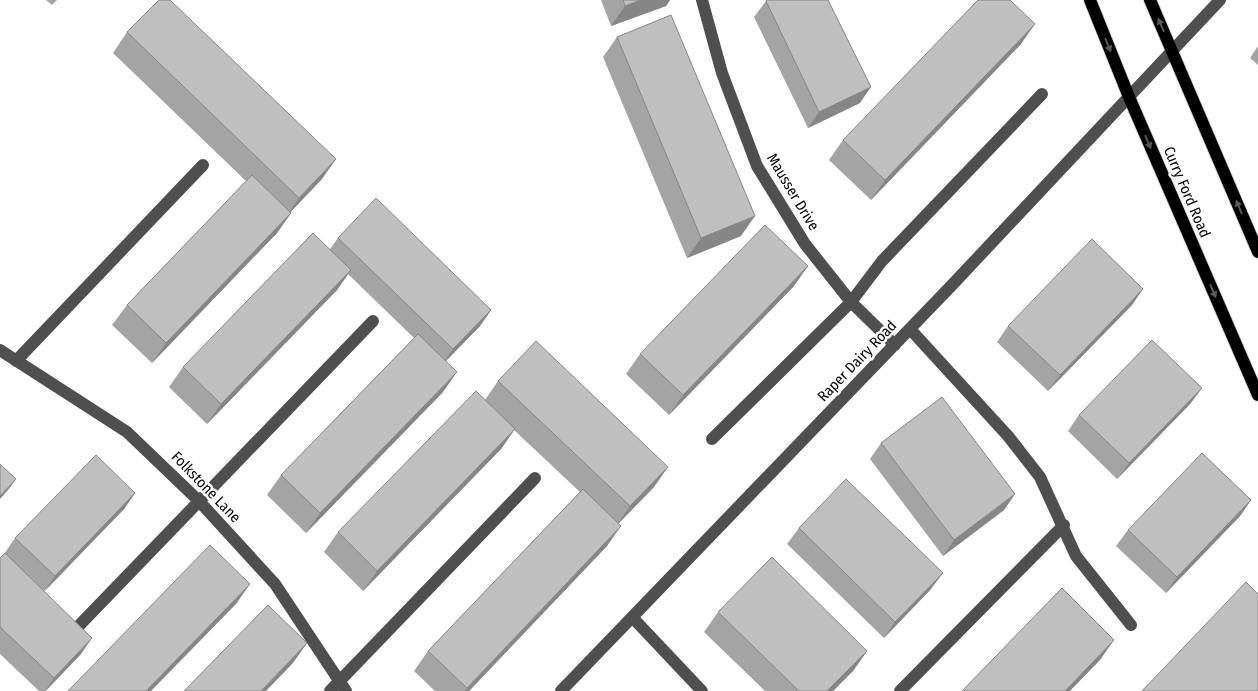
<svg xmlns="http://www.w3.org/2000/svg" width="1258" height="691" viewBox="0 0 1258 691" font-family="'Fira Sans Condensed',sans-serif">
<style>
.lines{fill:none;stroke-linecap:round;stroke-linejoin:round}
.major-casing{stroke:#dbdbdb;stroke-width:14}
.minor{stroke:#4f4f4f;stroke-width:12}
.major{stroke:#000;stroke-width:12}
.wall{fill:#a4a4a4}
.shaded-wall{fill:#868686}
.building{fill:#bfbfbf;stroke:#868686}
.oneway{fill:#595959}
.labels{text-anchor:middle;stroke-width:5;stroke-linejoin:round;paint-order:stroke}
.street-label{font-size:15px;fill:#000;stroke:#fff}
</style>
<rect width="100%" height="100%" fill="#fff"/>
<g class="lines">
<g class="major-casing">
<path id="major" d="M1090 0 1129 97 1258 395
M1150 0 1258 252"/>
</g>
<path class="minor" d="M702 0 722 73 757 166 805 244 851 302 895 345
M910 329 1008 436 1040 477 1076 556 1131 625
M0 350 127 432 199 501 275 584 346 691
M16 361 203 165
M712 439 851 302 882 261 1042 94
M632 617 702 691
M68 637 373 321
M330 691 535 478
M561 691 952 285 1220 0
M900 691 1064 525"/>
<use href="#major" class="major"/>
</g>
<path class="wall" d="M46 0H57L52 5Z
M601 0H670L666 6 611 26Z
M766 1 860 103 808 128 754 17Z
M127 32 322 179 290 212 291 213 277 233 152 363 112 325 127 305 246 181 113 53Z
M617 37 741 236 687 258 603 57Z
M1021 44 871 200 829 160 843 140Z
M1258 46V65L1250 58Z
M338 238 491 310 480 326 446 361 443 392 306 533 267 495 281 475 414 338 348 274 337 290 207 424 169 387 183 367 330 249Z
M794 286 669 415 626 374 640 354Z
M1132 305 1048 391 997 342 1008 326Z
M498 381 654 487 619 523 607 546 469 691H435L414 671 428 651 580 492 514 430 501 449 363 591 324 552 338 532 485 400Z
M1202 388 1190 404 1117 479 1068 431 1079 415Z
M881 443 1015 494 1004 510 943 556 870 459Z
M135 493 124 509 44 591 81 654 46 691H39L0 654V558L4 554 15 538Z
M1251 500 1240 516 1166 593 1116 546 1128 530Z
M799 528 931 589 884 638 787 544Z
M718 612 867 651 853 671 833 691H765L704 632Z"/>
<path class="shaded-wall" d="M641 0H670L666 6 611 26 625 6Z
M1035 24 1021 44 871 200 885 180Z
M871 87 860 103 808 128 819 112Z
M336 159 322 179 285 218 299 198Z
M291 213 277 233 152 363 166 343Z
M755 216 741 236 687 258 701 238Z
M808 266 794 286 669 415 683 395Z
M351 270 337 290 207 424 221 404Z
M1143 289 1132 305 1048 391 1060 375Z
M491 310 480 326 442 365 453 349Z
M457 372 443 392 306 533 320 513Z
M1202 388 1190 404 1117 479 1129 463Z
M515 429 501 449 363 591 377 571Z
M668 467 654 487 616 526 630 506Z
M16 479 8 490 0 499V496Z
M135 493 124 509 44 592 55 576Z
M1015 494 1004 510 943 556 954 540Z
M1251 500 1240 516 1166 593 1177 577Z
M621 526 607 546 469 691H465Z
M943 573 931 589 884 638 895 622Z
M250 584 236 604 151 691H146Z
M92 638 81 654 45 691 54 678Z
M1114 640 1100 660 1070 691H1065Z
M307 643 293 663 266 691H261Z
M867 651 853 671 833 691H827Z"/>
<path class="building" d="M159 0H170L336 159 299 198 127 32Z
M623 0H641L625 6Z
M767 0H828L871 87 819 112 766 1Z
M978 0H1010L1035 24 885 180 843 140Z
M671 15 755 216 701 238 617 37Z
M252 175 291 213 166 343 127 305Z
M376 198 491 310 453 349 338 238Z
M765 225 808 266 683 395 640 354Z
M313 233 351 270 221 404 183 367Z
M1092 239 1143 289 1060 375 1008 326Z
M418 334 457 372 320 513 281 475Z
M1152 340 1202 388 1129 463 1079 415Z
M536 341 668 467 630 506 498 381Z
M476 391 515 429 377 571 338 532Z
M942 397 1015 494 954 540 881 443Z
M1202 453 1251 500 1177 577 1128 530Z
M96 455 135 493 55 576 15 538Z
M0 464 16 479 0 496Z
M846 479 943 573 895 622 799 528Z
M583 489 621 526 467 688 428 651Z
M210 545 250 584 146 691H68Z
M5 553 92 638 54 678 0 627V558Z
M772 557 867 651 827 691H799L718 612Z
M1246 582 1258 594V691H1142Z
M1062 588 1114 640 1065 691H962Z
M268 605 307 643 261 691H184Z"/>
<defs><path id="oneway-solid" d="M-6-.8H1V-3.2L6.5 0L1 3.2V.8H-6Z" transform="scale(1.25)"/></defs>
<g class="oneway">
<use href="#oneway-solid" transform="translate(1161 25) rotate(-114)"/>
<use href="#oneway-solid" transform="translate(1108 45) rotate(68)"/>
<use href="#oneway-solid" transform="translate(1148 142) rotate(67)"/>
<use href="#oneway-solid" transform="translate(1239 207) rotate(-113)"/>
<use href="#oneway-solid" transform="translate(1213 291) rotate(67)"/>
</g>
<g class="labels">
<g class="street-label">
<text transform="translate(793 192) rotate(59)" y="5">Mausser Drive</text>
<text transform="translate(1187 192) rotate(67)" y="5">Curry Ford Road</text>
<text transform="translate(857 361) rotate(-46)" y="5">Raper Dairy Road</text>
<text transform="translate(206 487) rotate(46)" y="5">Folkstone Lane</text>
</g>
</g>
</svg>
